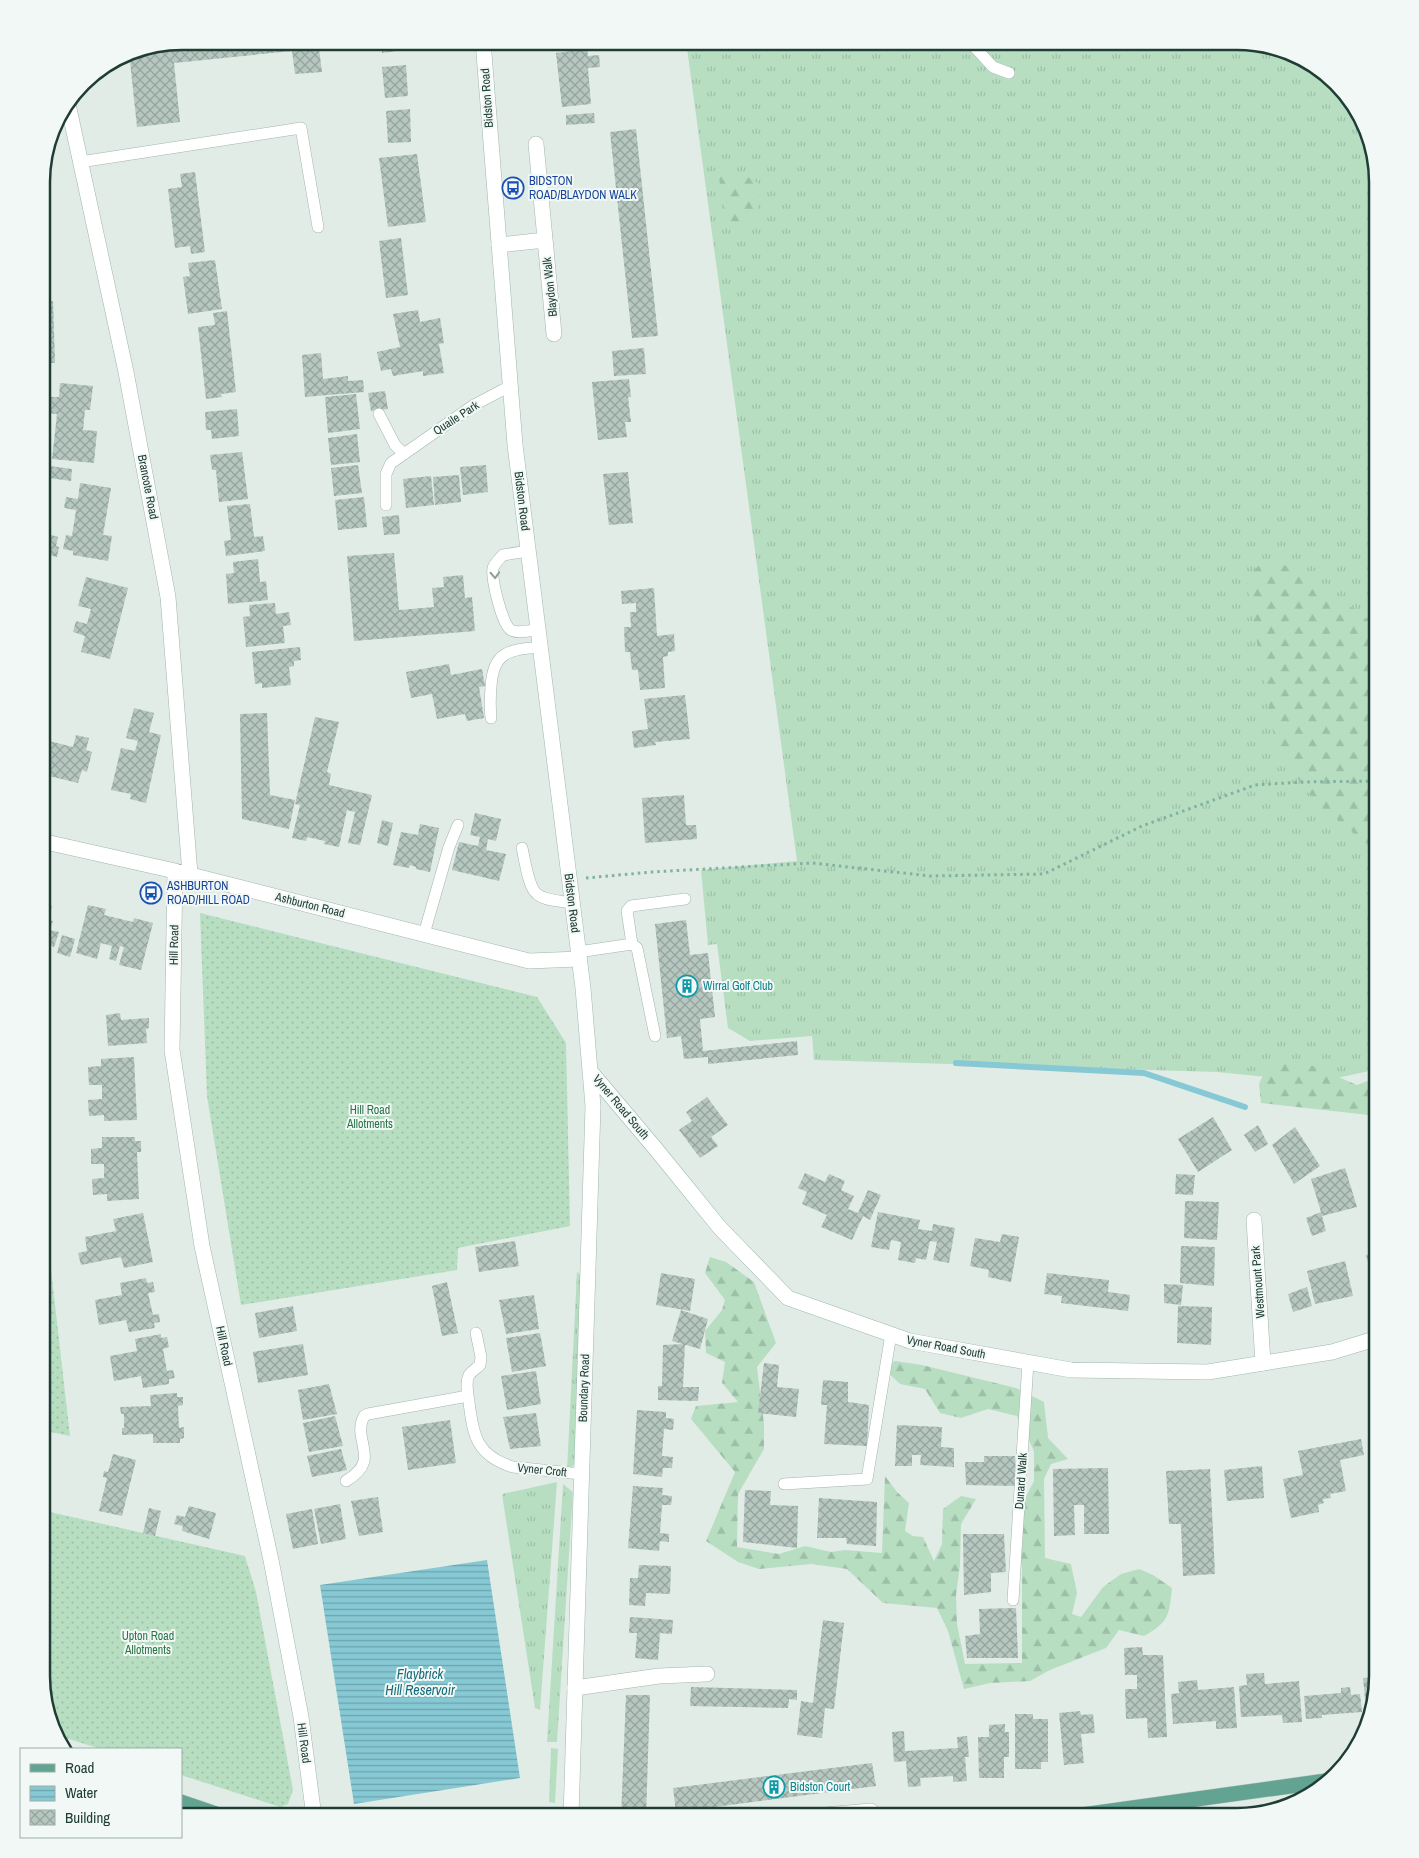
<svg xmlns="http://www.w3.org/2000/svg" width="1419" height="1858" viewBox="0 0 1419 1858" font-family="'Archivo Narrow',sans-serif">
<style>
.grass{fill:url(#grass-tufts)}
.forest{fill:url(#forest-firs)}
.garden{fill:url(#garden-dots)}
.water{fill:url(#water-rules)}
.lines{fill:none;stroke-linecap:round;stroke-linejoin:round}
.stream{stroke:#86c8d3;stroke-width:6}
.building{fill:url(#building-cross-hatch)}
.lane-casing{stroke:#a3b4ae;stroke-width:12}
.street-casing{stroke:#a3b4ae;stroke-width:16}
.secondary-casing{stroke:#9eb8af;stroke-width:16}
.primary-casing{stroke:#c1c9c6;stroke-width:16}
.path{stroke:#80b1a1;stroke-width:3;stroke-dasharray:2.5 4;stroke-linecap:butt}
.lane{stroke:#fff;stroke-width:11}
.street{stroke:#fff;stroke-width:15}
.secondary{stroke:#fff;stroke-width:15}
.primary{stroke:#63a392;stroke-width:15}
.oneway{stroke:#909e9a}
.labels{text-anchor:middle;stroke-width:4;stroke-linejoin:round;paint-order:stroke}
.street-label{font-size:12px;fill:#203d35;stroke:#f1f8f5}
.transit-label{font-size:12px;fill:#164399;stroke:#f1f8f5;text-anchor:start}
.culture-label{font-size:12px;fill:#0d838f;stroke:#f1f8f5;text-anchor:start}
.park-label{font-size:12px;fill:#297546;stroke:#f1f8f5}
.water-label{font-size:14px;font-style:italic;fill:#186b7b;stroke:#f1f8f5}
.rim{fill:none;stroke:#203d35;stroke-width:2.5}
</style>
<defs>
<pattern id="grass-tufts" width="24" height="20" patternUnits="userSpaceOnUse" patternTransform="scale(1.25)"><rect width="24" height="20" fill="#b8dec2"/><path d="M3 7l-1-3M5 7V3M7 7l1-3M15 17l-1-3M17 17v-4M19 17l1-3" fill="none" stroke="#9ebfa7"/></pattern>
<pattern id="forest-firs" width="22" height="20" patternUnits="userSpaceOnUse" patternTransform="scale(1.25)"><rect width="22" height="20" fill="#b8dec2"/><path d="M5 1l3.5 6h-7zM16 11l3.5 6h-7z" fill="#9ebfa7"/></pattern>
<pattern id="garden-dots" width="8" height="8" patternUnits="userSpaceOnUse" patternTransform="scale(1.25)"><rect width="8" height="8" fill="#b8dec2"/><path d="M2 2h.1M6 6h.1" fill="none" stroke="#9ebfa7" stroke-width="1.8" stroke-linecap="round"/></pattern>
<pattern id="water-rules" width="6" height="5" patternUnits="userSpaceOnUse" patternTransform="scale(1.25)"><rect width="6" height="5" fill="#86c8d3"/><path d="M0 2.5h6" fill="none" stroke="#6da4ac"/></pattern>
<pattern id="building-cross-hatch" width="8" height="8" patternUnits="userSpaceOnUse" patternTransform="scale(1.25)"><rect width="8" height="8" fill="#b6c7c0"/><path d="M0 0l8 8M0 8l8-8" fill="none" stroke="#94a39d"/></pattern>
</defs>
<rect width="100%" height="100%" fill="#e1ece7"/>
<path class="grass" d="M686 41 1246 42 1307 60 1354 104 1378 182V1069L1319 1082 1217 1072 814 1060 812 1036 750 1041 728 1028 717 944 708 945 701 870 797 861Z
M577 1272 583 1277 574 1465 567 1470Z
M557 1482 540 1710 535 1708 502 1494Z
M563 1484 573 1492 557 1742H547Z
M551 1748 558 1749 555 1803 549 1802Z"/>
<path class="forest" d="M743 174 759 184 758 214 730 229 718 175Z
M1278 561 1343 601 1378 627V853L1312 798 1276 748 1249 597 1247 579 1259 565Z
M1299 1060 1357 1085 1378 1077V1116L1261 1103 1259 1084 1268 1064Z
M710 1257 726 1262 754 1282 776 1343 757 1367 764 1424V1449L738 1494 737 1547 779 1554 805 1546 831 1552 845 1550 882 1553 885 1476 897 1492 909 1503 905 1531 913 1536 923 1537 934 1561 942 1544 943 1509 961 1496 976 1499 961 1524 960 1565 956 1595 957 1624 965 1664 1022 1663V1569L1018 1543 1021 1506 1034 1481V1451L1017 1416 988 1409 961 1418 940 1413 925 1389 900 1384 883 1368 895 1361 922 1365 1016 1388 1044 1402 1048 1438 1068 1459 1051 1464 1044 1479 1045 1558 1071 1564 1077 1593 1072 1614 1081 1617 1103 1587 1121 1574 1139 1569 1153 1575 1172 1588C1169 1616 1169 1622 1144 1636L1119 1630 1106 1648 1050 1670 1030 1681 990 1683 964 1689 948 1631 937 1608 883 1603 847 1569 811 1564 759 1569 738 1562 706 1541 735 1472 691 1419 696 1406 738 1402 722 1383 725 1362 706 1353 705 1331 722 1310 725 1300 705 1273Z"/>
<path class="garden" d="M200 913 537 997 566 1043 570 1226 458 1248 457 1270 241 1305 207 1096Z
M41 1199 46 1226 70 1436 41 1430Z
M41 1510 245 1556 256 1592 293 1790 288 1804 280 1807 181 1775V1749H101L59 1736 41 1676Z"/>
<path class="water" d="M487 1560 520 1778 354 1804 320 1585Z"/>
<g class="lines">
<path class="stream" d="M956 1063 1144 1073 1245 1107"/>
</g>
<path class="building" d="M182 41H318L322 72 295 74 292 51 174 63 180 122 137 127 129 52Z
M381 41H403L404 50 382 53Z
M587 49 588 56 599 55 600 67 588 68 591 104 562 107 556 53Z
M406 65 408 96 385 98 382 67Z
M410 109 411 142 388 143 386 111Z
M594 113 595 123 566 125V115Z
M636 129 658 336 632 338 610 132Z
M417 154 426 222 388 227 379 158Z
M195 172 205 252 191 254 190 246 175 248 168 189 182 187 180 174Z
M401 238 408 295 386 298 379 241Z
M215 260 222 309 188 314 183 277 190 276 188 263Z
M53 301 55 363H44V368H42V302Z
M418 310 420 322 440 318 444 343 439 344 444 373 423 376V371L393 376 391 369 381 371 377 352 400 347 393 314Z
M227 311 236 392 221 394 222 397 206 399 198 327 215 325 213 313Z
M644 348 646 374 614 376 612 351Z
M321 353 323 379 348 376V381L363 380 364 392 305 397 302 355Z
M629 379 631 397H628L631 422H625L627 437 598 440 592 382Z
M60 383 93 386 90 410H85L83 430 97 431 94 463 52 459 57 414 46 413 47 397H59Z
M385 391 388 409 371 411 368 393Z
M356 394 360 429 328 433 325 397Z
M237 409 239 436 212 439 211 430H206L205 412Z
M357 434 360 462 331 465 328 438Z
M242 452 248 499 219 502 216 470H212L210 455Z
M42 465 72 469 71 481 42 477Z
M358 465 362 493 334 496 331 468Z
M486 465 488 492 463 495 460 467Z
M628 472 633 523 609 525 603 474Z
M459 475 461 502 435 505 433 477Z
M431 476 434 505 406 508 403 479Z
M80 483 111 488 103 535 112 536 108 561 73 555V551L63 549 66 535 72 536 76 510 64 508 66 497 78 499Z
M364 497 367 527 338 530 335 500Z
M250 504 254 537 263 536 265 551 226 556 224 541 231 540 227 506Z
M399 515 400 534 384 535 382 517Z
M48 534 58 537 56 546 59 547 57 557 41 553V540L46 541Z
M394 553 399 610 434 607 432 588 444 587 443 577 463 575 465 598 472 597 475 631 354 641 347 556Z
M258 559 260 582 266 581 268 600 228 604 226 574 234 573 233 562Z
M86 577 128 588 110 659 81 652 85 636 73 632 76 621 87 624 91 609 78 606Z
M654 588 657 636 674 634 675 651 668 652V656L663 657 665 688 640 690 638 670H632L630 652H625L624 627H631L630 612H636V603L622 604 621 591Z
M275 603 276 614 289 612 291 625 283 626 285 643 246 647 243 617 250 616 249 605Z
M300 647 301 660 294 661V666L289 667 291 685 262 688V683L255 684 252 652Z
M449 664 451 675 482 669 485 686 479 687 484 718 467 721 465 714 437 719 432 694 411 698 406 672Z
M685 695 690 739 655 742 656 745 634 748 632 731 648 729 644 699Z
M134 708 154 713 149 732 161 735 146 803 130 799 131 794 111 790 121 748 135 751 138 741 126 738Z
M267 713 270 795 295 800 289 829 242 819 240 714Z
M315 717 339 722 327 772 331 774 329 785 372 795 360 845 348 843 355 812 347 810 339 847 324 844 325 841 307 837 306 841 292 838 300 805 295 804Z
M76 735 89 738 86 750 92 752 87 772 82 770 78 783 41 774V739L73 747Z
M684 795 686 825H696L697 839 645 843 642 798Z
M475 813 501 819 496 841 488 839 486 850 506 854 499 881 452 870 459 842 478 846 480 837 470 835Z
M382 820 393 823 388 846 377 843Z
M420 824 439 828 430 872 416 869V867L410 865 409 868 393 865 401 832 418 835Z
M41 902 52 906 48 920 53 921 50 930 59 932 54 947 41 943Z
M88 905 106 909 104 915 133 922 134 918 153 923 141 970 119 965 124 947 120 946 116 961 109 959 112 946 101 943 97 959 76 953Z
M686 920 690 955 708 953 715 1017 700 1019 703 1051 797 1041 798 1055 708 1064V1057L684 1059 681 1036 667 1038 655 924Z
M62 935 75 939 70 957 57 953Z
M120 1013 121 1020 149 1018V1028L146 1029 147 1043 108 1046 106 1015Z
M134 1057 137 1120 104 1121V1115L89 1116 88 1100 102 1099V1085H89L88 1067 101 1066V1059Z
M707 1097 728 1125 711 1137 718 1146 700 1158 679 1130 692 1121 686 1112Z
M1213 1117 1232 1150 1198 1172 1178 1139Z
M1258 1125 1268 1144 1255 1152 1244 1135Z
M1295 1127 1320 1166 1294 1184 1272 1145Z
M102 1137H135V1141H141V1152H137L139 1199 107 1201V1194L93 1195 92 1179 104 1178V1164H91V1149L102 1148Z
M1345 1168 1357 1207 1322 1216 1326 1231 1312 1236 1306 1218 1321 1212 1311 1179Z
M805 1173 825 1182 829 1174 845 1181 841 1190 854 1196 848 1209 858 1213 868 1190 881 1195 870 1220 863 1216 852 1240 821 1227 827 1215 802 1204 807 1192 798 1188Z
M1176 1174 1195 1175 1193 1195 1175 1194Z
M1185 1201 1219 1202 1217 1240 1184 1238Z
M878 1212 920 1220 918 1229 932 1231 933 1224 955 1228 949 1263 933 1260 937 1242 930 1241 926 1260 916 1258 915 1263 898 1260 901 1242 891 1240 889 1250 871 1247Z
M143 1213 153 1262 124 1268 121 1257 81 1265 78 1253 87 1251 85 1237 116 1231 113 1219Z
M1002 1234 1019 1237 1011 1282 988 1277 989 1270 970 1266 975 1238 1000 1242Z
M515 1241 519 1266 479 1272 475 1247Z
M1181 1246 1215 1247 1214 1286 1180 1283Z
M1378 1252V1288H1375L1366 1255Z
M1345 1261 1353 1296 1315 1304 1307 1271Z
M661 1273 695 1279 690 1311 656 1305Z
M1047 1273 1109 1280 1108 1292 1130 1295 1128 1311 1061 1303 1062 1296 1044 1294Z
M146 1278 147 1283 153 1282 155 1292 148 1293 153 1315 159 1314 160 1322 154 1323 155 1328 129 1332 126 1320 99 1325 95 1300 122 1295 120 1283Z
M447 1282 458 1333 442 1336 432 1286Z
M1164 1284 1183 1285 1181 1305 1164 1303Z
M1307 1287 1312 1306 1293 1312 1288 1294Z
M534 1295 539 1329 506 1334 499 1300Z
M293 1306 297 1331 259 1338 255 1313Z
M1178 1306 1212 1307 1211 1345 1177 1343Z
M681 1310 708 1319 700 1349 672 1341Z
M540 1333 546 1366 512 1372 506 1338Z
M161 1334V1338L167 1337 169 1347 163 1349 167 1371 173 1370 175 1378 169 1379V1384L143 1388 141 1376 114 1381 110 1356 137 1351 135 1339Z
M303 1344 308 1375 258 1383 253 1352Z
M685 1344 683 1387H699L698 1401 658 1400V1386H662L663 1345Z
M764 1363 779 1365 777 1387 799 1389 796 1417 758 1413Z
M536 1371 541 1404 507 1410 501 1376Z
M823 1380 848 1382V1402L869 1405 867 1446 824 1444 827 1405H821Z
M329 1384 337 1414 303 1420 298 1390Z
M177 1393V1397H183V1405L178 1406 179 1428 184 1427V1438L180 1439V1443H153V1434L122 1435V1428H124V1414H121L120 1407 151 1406 150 1395Z
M637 1410 666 1412V1418L674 1419 673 1430 664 1429 662 1456 673 1457 672 1468H663L662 1477 633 1474Z
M536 1413 541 1446 510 1449 503 1417Z
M335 1416 343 1446 309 1452 303 1423Z
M450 1420 456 1463 408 1470 402 1427Z
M897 1425 942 1427 941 1447 954 1448V1467L920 1465 921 1455H912V1466H895Z
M1361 1439 1364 1455 1340 1460 1346 1491 1330 1494 1331 1498 1323 1499 1324 1503 1318 1505 1319 1512 1291 1518 1283 1479 1303 1475 1298 1451Z
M341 1449 347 1470 312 1477 307 1456Z
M113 1454 136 1460 122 1516 99 1511 107 1478 103 1477 104 1471 108 1472Z
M984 1456H1015V1486L966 1485 965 1462H984Z
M1262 1466 1264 1498 1227 1501 1224 1470Z
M1108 1468 1109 1534H1084V1505H1074L1075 1535 1054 1536 1053 1469Z
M1210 1469 1215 1574 1183 1576 1181 1524H1169L1166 1471Z
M633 1486 663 1488 662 1495 672 1496 671 1505H662L660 1533 669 1534V1542L660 1541 659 1551 628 1548Z
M745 1490 771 1491 770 1505 798 1506 797 1548 743 1542Z
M378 1497 383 1532 359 1536 351 1501Z
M819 1498 877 1502 876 1546 847 1544 846 1538H817Z
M340 1504 346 1539 321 1544 314 1509Z
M189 1506 216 1513 209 1539 182 1531 183 1526 174 1524 177 1515 185 1517Z
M149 1508 161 1511 155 1536 143 1533Z
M312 1509 318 1544 293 1549 286 1514Z
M963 1534H1004L1006 1572 991 1573V1592L964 1595Z
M639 1565 671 1566 670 1594 646 1593 645 1606 629 1605 630 1578H638Z
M1016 1608 1018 1658H967L965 1636 980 1634 979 1609Z
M630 1617 673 1620 672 1634 660 1633 658 1660 635 1658 637 1633H629Z
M823 1620 844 1623 834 1709 825 1708 822 1738 797 1735 801 1701 813 1703Z
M1142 1647 1143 1655H1163L1167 1737 1148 1738 1147 1718 1126 1719 1125 1689H1137V1675H1125L1124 1648Z
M1264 1673 1265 1684 1299 1681 1302 1722 1283 1723 1282 1715 1241 1717 1239 1686 1247 1685 1246 1674Z
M1378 1677 1369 1709H1366L1363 1678Z
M1197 1680 1198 1690 1234 1687 1237 1728 1216 1729V1721L1173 1724 1171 1694 1179 1693 1178 1682Z
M691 1687 797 1690V1700L789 1699 788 1708 690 1706Z
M1350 1687 1351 1695 1360 1694 1362 1712 1322 1715V1718L1306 1719 1304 1696 1341 1693V1688Z
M626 1695H650L646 1817H621Z
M1080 1711 1081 1715 1093 1714 1095 1733 1081 1734 1084 1763 1064 1765 1059 1713Z
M1015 1714H1033V1719H1048V1762H1041V1769H1015Z
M1005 1724V1732H1009V1757H1004V1778H979L978 1737H989V1725Z
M904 1731 905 1751 958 1748 957 1737 967 1736 969 1757H965L967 1781 953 1782V1776L920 1778 921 1786 908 1787 906 1761 894 1762 892 1732Z
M872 1763 876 1786 676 1812 673 1788Z
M479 1810V1817H457V1811Z"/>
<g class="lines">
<g class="lane-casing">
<path id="lane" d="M969 41 993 67 1009 73
M80 162 301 128 318 227
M379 414 395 445 404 454
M386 505V474L391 463 474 405 510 386
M528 551 503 555C499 559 495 563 493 568 491 578 502 625 511 630 518 634 531 630 538 630
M491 718C490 708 490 698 491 687 493 651 509 650 540 647
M522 848C525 860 528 887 537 894 545 901 562 901 572 903
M424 934 449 847 458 825
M632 944 627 911 631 906 685 899
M578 952 632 944 637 948 655 1036
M476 1333 481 1357 480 1365C477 1368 472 1371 469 1375 465 1383 468 1394 469 1402 473 1436 477 1456 513 1467L581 1474
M346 1481C383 1459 351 1441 364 1416L368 1414 468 1396
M784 1484 867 1479 891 1334
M1013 1600 1028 1362"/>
</g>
<g class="street-casing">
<path id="street" d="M68 104 126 372 168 597 190 874
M536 144 554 334
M499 245 545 240
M41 841 175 871 529 961 579 959
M175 871 172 1050 202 1246 271 1560 301 1717 314 1817
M1254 1220 1263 1363
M575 1688 659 1676 707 1674
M181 1817 186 1804
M802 1817 871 1811 872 1817"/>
</g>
<g class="secondary-casing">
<path id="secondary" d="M483 41 515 445 583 988 593 1106 571 1817
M590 1071 655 1148 720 1228 788 1298 910 1341 1071 1370 1208 1372 1332 1352 1378 1338"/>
</g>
<g class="primary-casing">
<path id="primary" d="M181 1802 225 1817
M1068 1817 1326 1781"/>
</g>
<path class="path" d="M586 878 652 872 812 863 930 876 1044 874 1142 826 1255 785 1303 782 1378 781"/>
<use href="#lane" class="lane"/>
<use href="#street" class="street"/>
<use href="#secondary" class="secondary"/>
<use href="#primary" class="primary"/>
</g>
<defs><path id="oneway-chevron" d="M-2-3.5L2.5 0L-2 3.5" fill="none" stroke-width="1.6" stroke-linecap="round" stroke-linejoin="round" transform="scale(1.25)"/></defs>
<use class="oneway" href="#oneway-chevron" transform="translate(495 575) rotate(87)"/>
<defs>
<g id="bus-ring" transform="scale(1.125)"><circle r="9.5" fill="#f1f8f5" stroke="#1a4fb4" stroke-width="1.5"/><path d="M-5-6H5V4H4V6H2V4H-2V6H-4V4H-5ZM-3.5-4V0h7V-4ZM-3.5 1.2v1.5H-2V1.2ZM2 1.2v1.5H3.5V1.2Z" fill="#1a4fb4"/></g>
<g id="building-ring" transform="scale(1.125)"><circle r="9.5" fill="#f1f8f5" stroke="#0f9aa8" stroke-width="1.5"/><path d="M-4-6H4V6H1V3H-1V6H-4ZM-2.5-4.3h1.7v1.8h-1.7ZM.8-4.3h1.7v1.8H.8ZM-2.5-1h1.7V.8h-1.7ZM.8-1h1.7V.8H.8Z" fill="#0f9aa8"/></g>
</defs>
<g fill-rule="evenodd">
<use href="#bus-ring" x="513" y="188"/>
<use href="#bus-ring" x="151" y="893"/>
<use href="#building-ring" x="687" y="986"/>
<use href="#building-ring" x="774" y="1787"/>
</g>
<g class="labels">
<g class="street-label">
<text transform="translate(487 98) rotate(-94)" y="4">Bidston Road</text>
<text transform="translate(550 287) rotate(-96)" y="4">Blaydon Walk</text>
<text transform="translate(456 418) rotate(-33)" y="4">Quaile Park</text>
<text transform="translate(148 487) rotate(79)" y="4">Brancote Road</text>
<text transform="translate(522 501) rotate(83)" y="4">Bidston Road</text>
<text transform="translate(572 903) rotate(83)" y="4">Bidston Road</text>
<text transform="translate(310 905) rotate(14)" y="4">Ashburton Road</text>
<text transform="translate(174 945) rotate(-89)" y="4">Hill Road</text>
<text transform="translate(621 1107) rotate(50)" y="4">Vyner Road South</text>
<text transform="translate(1258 1282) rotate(-94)" y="4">Westmount Park</text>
<text transform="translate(224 1346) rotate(78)" y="4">Hill Road</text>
<text transform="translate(946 1347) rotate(11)" y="4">Vyner Road South</text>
<text transform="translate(584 1388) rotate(-88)" y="4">Boundary Road</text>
<text transform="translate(542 1470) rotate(6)" y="4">Vyner Croft</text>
<text transform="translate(1021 1481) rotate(-86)" y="4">Dunard Walk</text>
<text transform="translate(304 1743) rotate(82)" y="4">Hill Road</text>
</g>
<g class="transit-label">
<text x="529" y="185">BIDSTON<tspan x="529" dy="14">ROAD/BLAYDON WALK</tspan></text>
<text x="167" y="890">ASHBURTON<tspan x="167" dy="14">ROAD/HILL ROAD</tspan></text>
</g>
<g class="culture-label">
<text x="703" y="990">Wirral Golf Club</text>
<text x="790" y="1791">Bidston Court</text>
</g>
<g class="park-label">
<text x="370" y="1114">Hill Road<tspan x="370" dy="14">Allotments</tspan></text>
<text x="148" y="1640">Upton Road<tspan x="148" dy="14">Allotments</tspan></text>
</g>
<g class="water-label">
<text x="420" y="1679">Flaybrick<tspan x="420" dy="16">Hill Reservoir</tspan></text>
</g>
</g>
<path d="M0 0H1419V1858H0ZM182 50H1237A132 132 0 0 1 1369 182V1676A132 132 0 0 1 1237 1808H182A132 132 0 0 1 50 1676V182A132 132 0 0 1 182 50Z" fill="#f1f8f5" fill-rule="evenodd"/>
<path class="rim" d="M182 50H1237A132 132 0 0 1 1369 182V1676A132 132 0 0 1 1237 1808H182A132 132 0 0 1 50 1676V182A132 132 0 0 1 182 50Z"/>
<rect x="20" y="1748" width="162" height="90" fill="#f1f8f5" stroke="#9dada8"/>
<rect x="30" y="1764" width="25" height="8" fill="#63a392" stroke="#9dada8"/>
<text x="65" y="1773" font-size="15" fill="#203d35">Road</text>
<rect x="30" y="1786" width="25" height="15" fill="url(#water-rules)" stroke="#9dada8"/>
<text x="65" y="1798" font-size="15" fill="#203d35">Water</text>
<rect x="30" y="1810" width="25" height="15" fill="url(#building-cross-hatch)" stroke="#9dada8"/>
<text x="65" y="1823" font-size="15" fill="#203d35">Building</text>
</svg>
